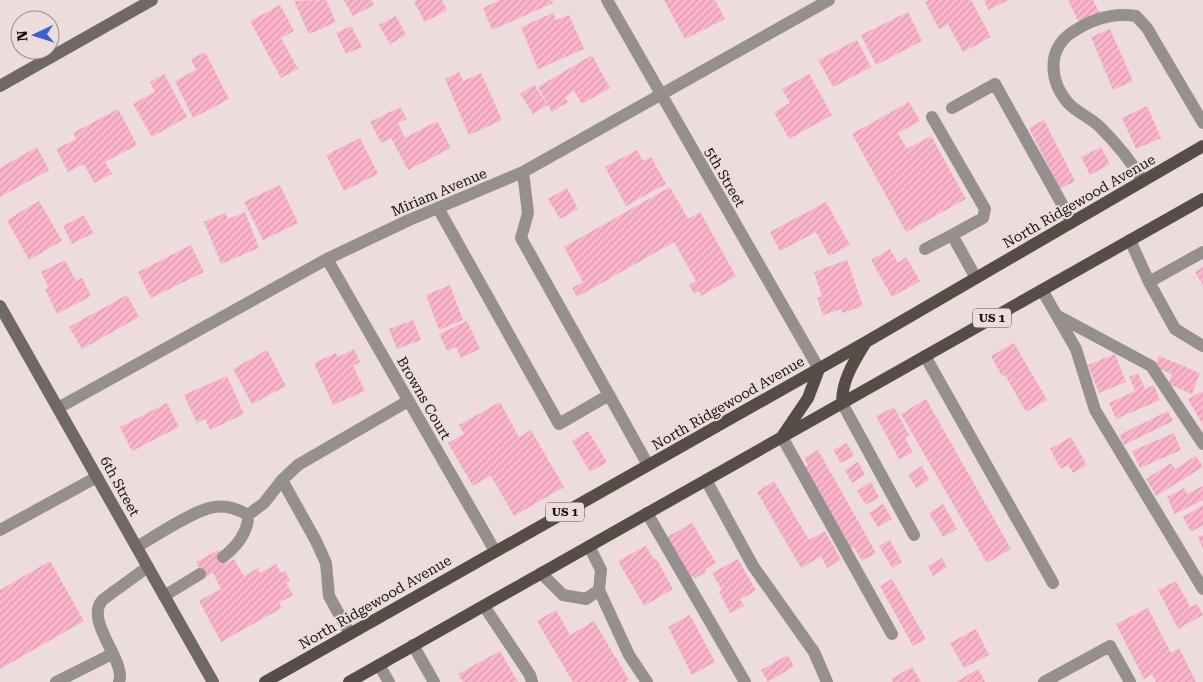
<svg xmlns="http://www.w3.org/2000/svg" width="1203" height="682" viewBox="0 0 1203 682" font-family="'Roboto Serif',serif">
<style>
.building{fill:url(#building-hatch)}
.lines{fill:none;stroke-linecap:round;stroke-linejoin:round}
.lane{stroke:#958f8d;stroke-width:12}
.street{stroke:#958f8d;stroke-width:12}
.secondary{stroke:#706865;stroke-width:12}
.primary{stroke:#564d49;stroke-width:12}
.labels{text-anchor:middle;stroke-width:4;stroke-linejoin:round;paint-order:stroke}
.shield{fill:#ecdddc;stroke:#574f4f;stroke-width:1}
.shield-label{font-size:12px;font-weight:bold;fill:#171212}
.street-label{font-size:14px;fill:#171212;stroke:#ecdddc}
</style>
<defs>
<pattern id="building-hatch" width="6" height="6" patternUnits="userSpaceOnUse" patternTransform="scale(1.25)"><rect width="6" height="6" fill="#fcb4cc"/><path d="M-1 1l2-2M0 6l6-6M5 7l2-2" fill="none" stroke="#d79aae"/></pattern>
</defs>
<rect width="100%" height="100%" fill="#ecdddc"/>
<path class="building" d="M326 0 336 22 309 34 294 1Z
M344 0H371L374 5 353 16Z
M417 0H442L447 10 425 22 414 2Z
M500 0H552L553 3 492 30 483 8Z
M664 0H715L725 19 685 39Z
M929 0H971L991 37 963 52 948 24 939 29 925 2Z
M984 0H1009L988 10Z
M1068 0H1093L1100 13 1079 23Z
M280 5 294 31 281 38 298 69 281 78 250 21Z
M908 12 922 41 876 65 861 35Z
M553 13 556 20 569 15 584 49 538 69 521 27Z
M396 16 406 35 390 44 379 25Z
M351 26 362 47 346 54 336 33Z
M1110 29 1133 81 1113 90 1091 37Z
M857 40 871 67 833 87 818 60Z
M205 52 229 99 193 118 175 81 196 70 191 59Z
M592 55 610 88 582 104 574 91 565 97 568 102 552 112 538 87Z
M459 72 463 81 481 73 502 120 469 135 445 79Z
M164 74 187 117 152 137 133 104 155 92 150 82Z
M809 74 832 115 789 139 774 112 790 103 782 89Z
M534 85 548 105 533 114 520 94Z
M909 102 920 121 898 133 907 149 931 136 966 199 906 232 852 134Z
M1147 106 1161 138 1136 149 1122 118Z
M400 107 407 119 398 123 405 138 437 121 451 148 408 170 391 138 381 143 370 122Z
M118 109 137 145 105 162 112 174 94 183 84 164 68 172 56 149 76 139 73 133Z
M1044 120 1075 181 1060 189 1029 128Z
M360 138 378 174 344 191 326 155Z
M37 147 49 170 0 197V168Z
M1101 147 1110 164 1090 175 1081 157Z
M637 150 643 161 651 157 666 184 626 206 605 167Z
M280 185 298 223 263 240 244 202Z
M670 187 688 219 700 212 736 276 701 296 699 291 694 294 689 285 696 281 674 242 577 297 572 288 583 282 564 247Z
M567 188 578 209 560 219 548 199Z
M39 201 62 241 29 260 7 220Z
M826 202 850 245 829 256 816 232 780 251 770 232Z
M245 212 259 248 221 264 204 222 225 213 228 219Z
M84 215 93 233 72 244 63 226Z
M191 245 204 272 151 298 138 272Z
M890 249 898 263 906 257 920 281 892 297 871 260Z
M65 260 76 281 82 278 91 296 57 314 45 289 49 288 41 272Z
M847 260 863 306 842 313 841 309 823 315 817 298 822 296 814 272Z
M1203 267V285L1195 272Z
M450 285 463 320 439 330 426 295Z
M127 295 139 317 82 349 69 327Z
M413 320 421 340 397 349 389 329Z
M467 321 480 349 461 358 456 347 447 351 439 334Z
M1014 343 1047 400 1026 412 1005 375 1002 376 991 356Z
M354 349 360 362 353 366 365 391 333 405 314 363 336 353 338 357Z
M267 350 286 386 252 404 233 369Z
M1115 354 1126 382 1099 393 1088 365Z
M1159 356 1200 373 1192 394 1168 384 1172 374 1154 367Z
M1138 373 1145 389 1154 385 1160 400 1116 419 1109 403 1135 391 1129 377Z
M227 376 244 414 210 430 205 419 197 423 184 395Z
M1203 391V425L1188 399Z
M926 399 1011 549 987 563 901 414Z
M500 402 519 437 531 430 564 487 514 516 491 476 473 486 448 443 464 434 459 425Z
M167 403 179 427 132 451 120 427Z
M894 407 909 435 905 438 913 452 899 459 876 416Z
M1168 411 1173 421 1124 445 1119 435Z
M588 431 607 462 590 472 572 441Z
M1174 433 1181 450 1140 468 1132 451Z
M1071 437 1087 465 1073 473 1068 465 1061 469 1050 449Z
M847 443 854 456 841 463 833 450Z
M818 450 876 553 862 561 854 547 851 549 804 468 808 466 804 458Z
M1196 456 1203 467 1156 496 1146 479 1171 463 1175 469Z
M858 462 865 475 852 483 845 470Z
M922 466 929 480 916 488 908 474Z
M774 481 809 540 825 531 841 560 827 568 821 556 801 568 757 492Z
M871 482 879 497 866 505 857 491Z
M1203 486V500L1175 514 1167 497 1184 488 1187 494Z
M883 504 892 519 878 527 869 513Z
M943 504 957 529 943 537 929 513Z
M1203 505V525L1191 532 1183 517Z
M692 523 716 563 705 569 706 572 694 579 693 576 690 578 667 537Z
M1203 535V549L1198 537Z
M890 540 902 562 892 568 879 546Z
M646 546 653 558 657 560 673 589 644 606 618 561Z
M218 550 225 564 234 559 244 576 258 568 260 573 276 564 281 573 285 571 290 581 286 583 293 595 279 603 282 608 221 642 199 601 221 589 213 573 204 578 196 562Z
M942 558 947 567 933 576 928 566Z
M738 559 756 591 740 599 744 606 730 613 719 592 722 590 712 573Z
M50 561 84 621 0 669V590Z
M892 579 926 639 913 646 880 586Z
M1176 581 1190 607 1197 604 1203 615 1178 629 1158 590Z
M1148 608 1171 653 1179 648 1196 682H1156L1152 674 1144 679 1116 624Z
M556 610 570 635 594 621 629 680 625 682H573L537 621Z
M690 615 715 662 692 675 668 627Z
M976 629 989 655 964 668 950 643Z
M500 651 518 682H463L458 674Z
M788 655 794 666 768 682 761 670Z
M912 667 921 682H893L891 679Z
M978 669 985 682H956Z"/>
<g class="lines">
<path class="lane" d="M952 108 995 84 1072 222
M932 117 985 209 983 218 952 235 976 278
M523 172 528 213 521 238 609 395
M1143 181C1131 161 1117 144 1100 127 1091 118 1078 113 1069 104 1050 83 1046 51 1071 33 1090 20 1113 12 1136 16L1147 28 1203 123
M438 208 559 424 609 395 648 465
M1130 240 1149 282 1175 329 1203 346
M925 249 952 235
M1149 282 1203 252
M1042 290 1076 349 1095 410 1203 589
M1058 316 1151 366 1203 444
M925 356 1053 583
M842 403 914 535
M782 437 892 634
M282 480 316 541 326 563 329 596 350 634
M706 480 753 566 814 652 827 682
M647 513 745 682
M589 546 601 570 599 590 629 655 647 682
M137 547C155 536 194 510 214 507 226 505 238 509 248 515L264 503 282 480 298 465 408 401
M223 557C235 548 249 532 248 515
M541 573 563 595 586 599 599 590
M164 596 200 574
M484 606 530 675 532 682
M413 645 434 682
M379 665 389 682
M56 682 112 654
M119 682C127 662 86 623 101 602 104 598 110 595 113 592 125 584 136 575 148 567
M1044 682 1110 646 1130 682"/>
<path class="street" d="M607 0 819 369
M327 259 495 551
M58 408 327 259 409 220 523 172 829 0
M0 530 97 477"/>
<path class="secondary" d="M0 86 152 0
M0 306 213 682"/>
<path class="primary" d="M842 403C842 379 854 362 866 342
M783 435 808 398 819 369
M265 682 866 342 1203 146
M349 682 1203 199"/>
</g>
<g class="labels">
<g class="shield">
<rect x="973" y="308.5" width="38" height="19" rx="4"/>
<rect x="546" y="502.5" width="38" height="19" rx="4"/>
</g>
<g class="shield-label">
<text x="992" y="322">US 1</text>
<text x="565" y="516">US 1</text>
</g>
<g class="street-label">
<text transform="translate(725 177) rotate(60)" y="5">5th Street</text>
<text transform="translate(439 192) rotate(-23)" y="5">Miriam Avenue</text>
<text transform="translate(1079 201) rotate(-30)" y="5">North Ridgewood Avenue</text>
<text transform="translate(424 398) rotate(60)" y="5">Browns Court</text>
<text transform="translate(728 403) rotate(-30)" y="5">North Ridgewood Avenue</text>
<text transform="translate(120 486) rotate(61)" y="5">6th Street</text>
<text transform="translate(375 602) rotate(-30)" y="5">North Ridgewood Avenue</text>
</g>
</g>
<g transform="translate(35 35) rotate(266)"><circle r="24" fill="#ecdddc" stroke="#978c8b"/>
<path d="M0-4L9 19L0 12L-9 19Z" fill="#3862d2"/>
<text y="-8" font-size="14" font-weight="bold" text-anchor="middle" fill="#171212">N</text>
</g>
</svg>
